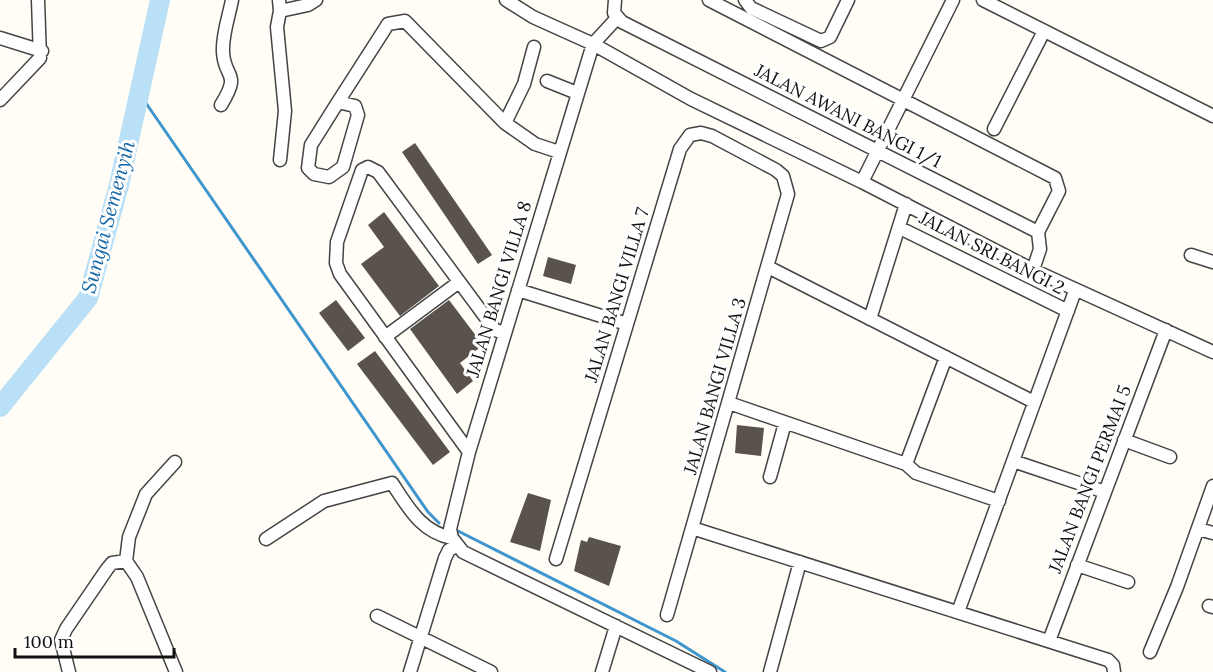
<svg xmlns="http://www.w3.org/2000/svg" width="1213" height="672" viewBox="0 0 1213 672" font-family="Lora,serif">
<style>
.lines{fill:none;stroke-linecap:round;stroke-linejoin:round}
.stream{stroke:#3f96cf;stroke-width:3}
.river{stroke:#b9e0f7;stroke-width:20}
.building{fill:#5a524d}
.minor-casing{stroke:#444;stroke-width:15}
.minor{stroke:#fff;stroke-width:12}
.labels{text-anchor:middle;stroke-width:6;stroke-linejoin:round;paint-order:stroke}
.street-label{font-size:18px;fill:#111;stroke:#fff}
.water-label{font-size:20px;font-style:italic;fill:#1768a6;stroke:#fff}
</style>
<rect width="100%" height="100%" fill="#fffdf5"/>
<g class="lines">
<path class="stream" d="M139 93 428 512 439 523
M456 530 676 641 725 672"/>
<path class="river" d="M0 407 88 298 119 185 160 0"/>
</g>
<path class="building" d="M415 143 492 255 478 264 402 152Z
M384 212 439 286 400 316 361 264 384 247 368 225Z
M548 257 576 265 571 284 543 276Z
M336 300 365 338 348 351 319 313Z
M449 300 483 345 460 363 473 381 457 394 410 329Z
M375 351 450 452 433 465 357 364Z
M737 425 764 428 761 456 735 453Z
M528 493 551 500 540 551 510 542Z
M589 537 621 546 609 586 574 571 581 540 587 542Z"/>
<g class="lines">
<g class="minor-casing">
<path id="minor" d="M279 0 280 11 277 27 285 111 280 160
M506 0 533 17 593 44 691 99 862 182 1033 270 1213 352
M615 0 614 13 622 22 1038 232 1040 249 1033 270
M709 0 1055 178 1059 191 1038 232
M745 0 751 8 821 41 830 37 848 0
M983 0 1213 116
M280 11 308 5 316 0
M617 18 593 44 469 452 450 529 452 538 463 552 710 672
M0 38 42 51
M547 81 577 93
M0 100 40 58 38 0
M338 102 388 24 405 21 505 123 535 144 559 152
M338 102 355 106 358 115 343 167 329 177 314 174 308 168 311 145Z
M221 105C242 71 224 79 223 52 222 35 229 16 232 0
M505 123 524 84 534 47
M994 129 1044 31
M862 182 953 0
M900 228 1068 311
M1191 255 1213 262
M768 267 1034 402
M518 290 627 324
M870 319 906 204
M385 337 459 282
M729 403 906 464 916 473 999 501
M1124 440 1170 457
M469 452 340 274 336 263 337 242 362 170 368 167 378 172 495 330 504 333
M1013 461 1105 492
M906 464 946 357
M770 477 785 423
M692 528 1108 660 1113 665 1114 672
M1198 529 1213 533
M266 539 324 501 392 483C408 507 421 532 452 538
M556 559 680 149 690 135 701 133 712 136 776 170 783 176 788 194 667 615
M126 561 137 577 176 672
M126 561 129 537 146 494 175 462
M1077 565 1128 582
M1209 606 1213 607
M958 612 1075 291
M377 616 491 672
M1049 641 1166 330
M1150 652 1177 587 1213 486
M69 672 61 640 66 629 107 569 112 563 126 561
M410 672 445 558 449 550 456 546
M602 672 616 626
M770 672 800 562"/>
</g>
<use href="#minor" class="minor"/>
</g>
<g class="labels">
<g class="street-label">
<text transform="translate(848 116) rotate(27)" y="6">JALAN AWANI BANGI 1/1</text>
<text transform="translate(992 253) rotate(27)" y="6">JALAN SRI BANGI 2</text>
<text transform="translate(499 289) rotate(-73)" y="6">JALAN BANGI VILLA 8</text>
<text transform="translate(617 295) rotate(-73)" y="6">JALAN BANGI VILLA 7</text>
<text transform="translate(715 386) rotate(-74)" y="6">JALAN BANGI VILLA 3</text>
<text transform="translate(1090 479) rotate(-69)" y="6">JALAN BANGI PERMAI 5</text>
</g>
<g class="water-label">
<text transform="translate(108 217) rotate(-75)" y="7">Sungai Semenyih</text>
</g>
</g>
<path d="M15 648v9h159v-9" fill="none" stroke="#111111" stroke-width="3"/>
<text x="24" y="648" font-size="18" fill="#111111" stroke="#ffffff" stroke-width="4.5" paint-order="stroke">100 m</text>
</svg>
